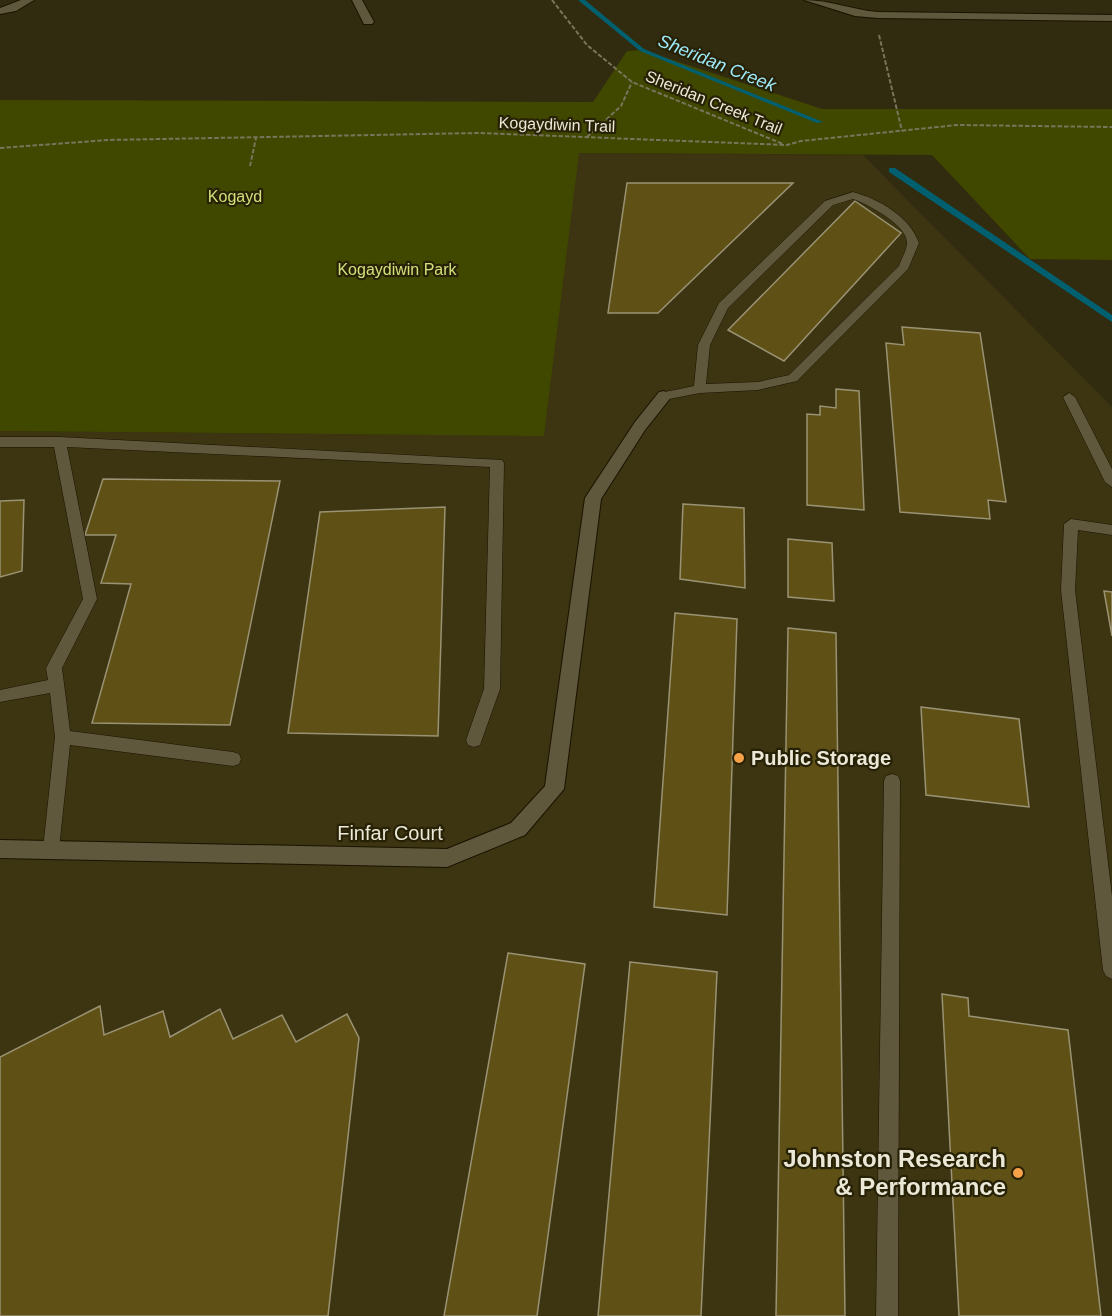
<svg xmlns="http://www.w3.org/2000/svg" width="1112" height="1316" viewBox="0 0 1112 1316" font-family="Arial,sans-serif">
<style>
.built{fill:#3d3411}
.green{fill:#404800}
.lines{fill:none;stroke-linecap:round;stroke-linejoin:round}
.stream{fill:#016070;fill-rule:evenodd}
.building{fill:#5f5115;stroke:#999274;stroke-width:1.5}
.lane-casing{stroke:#191300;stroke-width:1}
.street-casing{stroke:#191300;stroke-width:2}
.path{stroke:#79745c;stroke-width:2;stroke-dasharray:4.5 2;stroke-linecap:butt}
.lane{fill:#5f583c;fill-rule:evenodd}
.street{fill:#5f583c;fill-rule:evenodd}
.poi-dot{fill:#f7a148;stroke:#272106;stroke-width:2}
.labels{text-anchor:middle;stroke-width:4.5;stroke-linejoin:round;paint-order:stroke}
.far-street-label{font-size:16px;fill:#ebe8d7;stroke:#272106}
.far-park-label{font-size:16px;fill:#d1e07a;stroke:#272106}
.far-water-label{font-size:18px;font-style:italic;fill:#9de8f9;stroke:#272106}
.poi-label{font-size:20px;font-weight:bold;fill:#ebe8d7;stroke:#272106;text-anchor:start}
.street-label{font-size:20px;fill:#ebe8d7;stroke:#272106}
.near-poi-label{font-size:24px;font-weight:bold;fill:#ebe8d7;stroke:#272106;text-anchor:end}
</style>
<rect width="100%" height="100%" fill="#312b0f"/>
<path class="built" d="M578 153 863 155 1112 407V1316H0V431L544 436Z"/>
<path class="green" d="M642 50 822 109H1112V260L1030 259 932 155 579 153 544 436 0 431V100L593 102 627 51Z"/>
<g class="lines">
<path class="stream" d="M578 0H585L644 49 823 122 817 123 640 51Z
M889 168H895L1112 315V322L889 172Z"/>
</g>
<path class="building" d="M627 183H793L658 313H608Z
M855 201 901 233 784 361 728 330Z
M902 327 980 333 1006 502 988 500 990 519 900 512 886 343 904 345Z
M836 389 859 391 864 510 807 505V414L820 415V406L836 408Z
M103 479 280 481 230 725 92 723 131 584 101 583 116 535H85Z
M24 500 22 571 0 577V501Z
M683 504 744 508 745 588 680 579Z
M445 507 438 736 288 733 320 512Z
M788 539 832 543 834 601 788 597Z
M1104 591 1112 592V636Z
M675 613 737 619 727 915 654 907Z
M788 628 836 633 845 1316H776Z
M921 707 1019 719 1029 807 926 795Z
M508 953 585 964 537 1316H444Z
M630 962 717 972 701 1316H598Z
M942 994 968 998 969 1016 1068 1030 1101 1316H959Z
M100 1006 104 1035 163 1011 170 1037 220 1009 233 1039 282 1015 296 1042 347 1014 359 1038 328 1316H0V1057Z"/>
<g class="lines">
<g class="lane-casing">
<path id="lane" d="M853 192C879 199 910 217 919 243L908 269 797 381 758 390 700 393 664 400 660 399 658 396 660 393 694 386 698 345 719 303 825 201ZM853 199C867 204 908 225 907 243 907 250 901 259 899 266L789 375 758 382 706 384 710 345 728 308 833 205Z
M1069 393 1075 397 1112 469V487L1105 482 1063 397Z
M0 437H60L502 460 504 463 500 689 480 745 474 747 468 745 466 740 484 689 490 467 67 447 97 599 62 668 70 731 233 752 239 754 241 759 239 764 233 766 70 745 59 849 57 854 51 857 45 854 43 849 55 737 50 693 0 702V690L48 680 46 668 83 599 54 447H0Z
M1071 519 1112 525V535L1078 530 1075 590 1112 896V979L1106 976 1103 970 1061 590 1064 524Z
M892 774 898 776 900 781 898 1316H876L884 781 886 776Z"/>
</g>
<g class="street-casing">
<path id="street" d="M21 0H34L16 11 0 14V8Z
M352 0H362L374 22 372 24H364Z
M804 0C829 0 853 10 878 12L1112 15V21L878 18 855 16Z
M664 391 672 396 645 430 601 499 564 789 525 835 447 867 0 858V840L447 849 511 823 545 786 585 498 635 422 659 392Z"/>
</g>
<path class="path" d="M552 0 587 45 632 82 783 144
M879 35 902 131
M587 137 621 106 632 82
M0 148 108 140 479 133 787 145 801 141 957 125 1112 127
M250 166 256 138"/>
<use href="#lane" class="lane"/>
<use href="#street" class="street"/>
</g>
<g class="poi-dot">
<circle cx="739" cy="758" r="6"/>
<circle cx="1018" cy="1173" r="6"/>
</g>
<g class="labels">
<g class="far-street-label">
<text transform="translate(714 102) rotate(22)" y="6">Sheridan Creek Trail</text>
<text transform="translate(557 124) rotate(2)" y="6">Kogaydiwin Trail</text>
</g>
<g class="far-park-label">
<text x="235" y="202">Kogayd</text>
<text x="397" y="275">Kogaydiwin Park</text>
</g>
<g class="far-water-label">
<text transform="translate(717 63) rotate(22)" y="6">Sheridan Creek</text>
</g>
<g class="poi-label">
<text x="751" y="765">Public Storage</text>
</g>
<g class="street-label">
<text x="390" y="840">Finfar Court</text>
</g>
<g class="near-poi-label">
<text x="1006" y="1167">Johnston Research<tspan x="1006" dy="28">&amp; Performance</tspan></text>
</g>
</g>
</svg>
